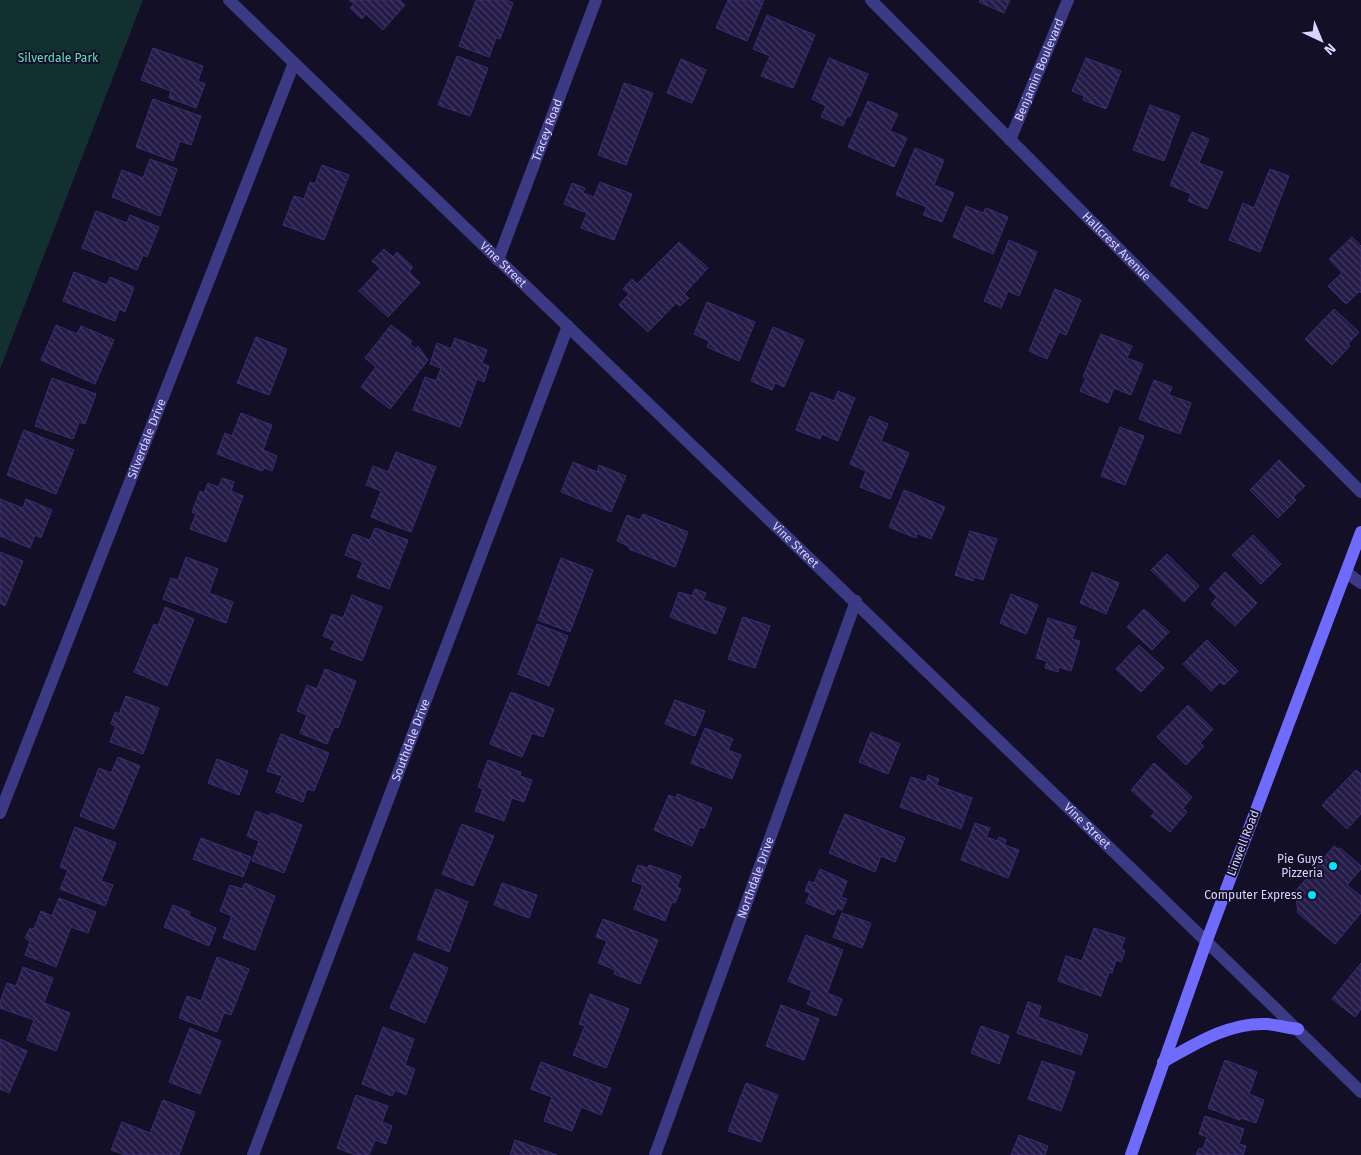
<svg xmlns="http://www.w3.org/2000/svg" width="1361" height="1155" viewBox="0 0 1361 1155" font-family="'Fira Sans',sans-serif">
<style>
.park{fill:#12302f}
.building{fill:url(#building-back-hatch);stroke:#3b2d73}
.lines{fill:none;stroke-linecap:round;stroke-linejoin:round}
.minor{stroke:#3d3a85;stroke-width:12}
.tertiary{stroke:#3d3a85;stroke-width:12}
.secondary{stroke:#6f6bff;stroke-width:12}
.poi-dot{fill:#00e5ff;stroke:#130f26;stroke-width:2}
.labels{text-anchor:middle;stroke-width:4;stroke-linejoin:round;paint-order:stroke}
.park-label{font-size:12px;fill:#5fe0c0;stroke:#130f26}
.street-label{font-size:12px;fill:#d9d4ff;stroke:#130f26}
.poi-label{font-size:12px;fill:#d9d4ff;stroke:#130f26;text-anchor:end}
</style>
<defs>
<pattern id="building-back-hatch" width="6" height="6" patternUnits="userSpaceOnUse" patternTransform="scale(1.25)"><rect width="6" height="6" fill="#241b47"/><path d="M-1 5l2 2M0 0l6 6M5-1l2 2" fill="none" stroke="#433b63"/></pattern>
</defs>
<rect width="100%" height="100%" fill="#130f26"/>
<path class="park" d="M0 0H143L0 369Z"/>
<path class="building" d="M349 0H400L405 5 383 30 366 14 362 19 350 8 354 4Z
M476 0H506L513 3 500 39 496 38 489 57 459 46Z
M728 0H764L747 41 716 28Z
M980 0H1010L1004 13 979 2Z
M767 15 815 35 793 88 761 76 770 56 753 49Z
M153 48 203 66 198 81 205 84 196 108 169 98 171 91 141 80Z
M457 56 488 68 470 116 438 105Z
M829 58 868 74 850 117 847 116 843 126 821 117 826 106 812 99Z
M1086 58 1121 71 1106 109 1083 100 1084 96 1072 91Z
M681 59 706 70 692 103 667 93Z
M624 83 653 93 626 165 598 155Z
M153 99 201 116 191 145 180 141 173 161 136 147Z
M868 101 898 114 890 131 907 138 894 167 848 147Z
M1150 105 1180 116 1164 161 1133 150Z
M1192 132 1209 139 1199 163 1223 172 1207 209 1188 201 1191 194 1170 185Z
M915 148 944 160 934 185 954 193 942 222 923 215 927 207 896 195Z
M150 159 177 169 160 216 112 197 122 170 143 178Z
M322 165 349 175 324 240 283 225 294 196 304 199 310 182 315 184Z
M1270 169 1289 176 1260 252 1229 240 1243 203 1254 208Z
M600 182 632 194 614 240 581 228 587 213 564 204 572 183 585 188 583 193 594 197Z
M966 206 983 213 986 208 1008 217 993 254 953 237Z
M96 211 127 223 130 215 159 227 147 257 143 255 137 270 82 248Z
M1352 237 1361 246V293L1360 291 1346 304 1328 286 1342 273 1329 259Z
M1009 240 1037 252 1019 296 1008 291 1001 308 984 301Z
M679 242 708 268 684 294 689 298 680 306 676 303 648 332 619 305 629 294 623 289 632 279 637 284Z
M384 249 393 257 397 252 413 267 409 272 420 283 388 317 359 291 380 268 372 261Z
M74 272 107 285 110 277 134 287 125 312 119 309 115 321 63 301Z
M1055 289 1081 300 1066 335 1059 332 1047 359 1029 351Z
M707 302 755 322 739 361 707 347 709 341 694 334Z
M1334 309 1359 332 1348 344 1350 346 1332 365 1305 339Z
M56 325 77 334 81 326 114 340 95 384 41 360Z
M391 325 412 341 410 344 416 349 418 346 428 360 390 409 361 387 376 367 365 358Z
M773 327 804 340 784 387 775 383 772 390 751 381Z
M1101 334 1132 346 1127 358 1143 364 1131 395 1114 388 1108 403 1080 391 1086 378 1083 377Z
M256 337 287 349 269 395 237 383Z
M455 338 487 350 482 363 489 366 484 382 477 379 460 427 413 410 425 377 436 381 441 368 430 364 437 343 451 349Z
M52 378 96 394 85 424 79 422 73 439 35 426Z
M1154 380 1172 387 1169 395 1191 403 1180 434 1139 419Z
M838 391 855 398 838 441 822 434 820 439 796 430 811 392 834 401Z
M241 413 272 425 263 450 277 456 272 471 264 468 262 471 217 454 225 433 232 436Z
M870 416 888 424 881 441 909 453 890 499 860 487 866 471 850 464Z
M1120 427 1144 436 1125 485 1101 476Z
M24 430 74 450 56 494 7 475Z
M396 452 436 467 411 532 371 517 381 491 366 485 373 466 388 472Z
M1279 460 1305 486 1293 497 1296 500 1278 518 1250 490Z
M573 462 597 472 599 465 626 476 611 512 561 492Z
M222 478 234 482 231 491 243 496 226 542 190 529 196 514 192 512 200 491 204 493 208 483 219 487Z
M904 490 945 507 931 539 917 533 916 538 889 527Z
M0 499 23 508 26 499 52 510 41 538 35 535 30 548 0 536Z
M643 514 688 532 675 567 629 549 630 547 617 541 627 515 640 520Z
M375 528 408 540 389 589 357 577 363 562 345 555 353 534 370 540Z
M970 531 997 539 983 580 974 577 973 581 955 575Z
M1253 535 1281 564 1261 584 1232 555Z
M0 552 23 561 5 606 0 603Z
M1167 554 1199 586 1184 602 1151 570Z
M186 557 218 569 209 593 233 602 226 623 163 599 171 578 178 580Z
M561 558 593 570 570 632 538 620Z
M1092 572 1119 583 1106 614 1080 603Z
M1225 572 1257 603 1235 626 1211 604 1217 597 1209 589Z
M695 589 706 593 703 600 726 608 716 634 670 617 679 592 692 596Z
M1011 594 1038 605 1026 634 1000 623Z
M352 595 382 607 362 661 331 649 335 641 323 636 332 614 343 618Z
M165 607 194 619 167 686 134 672 154 624 158 626Z
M1144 609 1169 632 1152 650 1127 627Z
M743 617 770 626 755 668 728 659Z
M1048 618 1076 627 1072 639 1080 641 1071 671 1059 667 1058 672 1045 668 1047 661 1036 658Z
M537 624 568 636 549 686 518 674Z
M1207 640 1238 671 1224 685 1220 682 1211 691 1183 664Z
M1139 645 1164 668 1141 692 1116 669Z
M325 669 356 681 338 728 334 727 327 744 300 733 307 715 297 711 307 685 317 689Z
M511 692 554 709 543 737 532 733 522 757 490 744Z
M126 696 159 708 143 754 110 742 116 726 111 724 115 712 119 714Z
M675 700 705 711 695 736 665 724Z
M1188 705 1213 729 1200 743 1204 746 1186 765 1157 737Z
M705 728 733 739 728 750 741 755 732 779 691 763Z
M871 732 900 744 888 774 859 762Z
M281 734 329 753 314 791 307 789 303 802 276 792 282 776 267 771Z
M118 757 140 766 114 829 80 816 99 768 111 773Z
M217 759 248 771 239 795 208 783Z
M488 760 521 772 520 776 532 780 524 802 512 798 504 821 475 811 483 789 478 787Z
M1154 763 1192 797 1183 808 1187 812 1170 832 1151 816 1155 812 1131 790Z
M1356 770 1361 774V814L1347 829 1322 805Z
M928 775 939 779 936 785 972 798 961 829 900 807 911 777 926 782Z
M677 794 712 808 704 828 700 827 692 846 654 830 669 795 676 798Z
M256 811 269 816 271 813 302 825 284 873 252 861 259 841 247 836Z
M845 814 905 838 895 862 881 856 875 872 829 853Z
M975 823 990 828 986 837 997 841 999 837 1006 840 1004 845 1019 850 1008 878 961 860Z
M462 824 494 836 473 886 442 874Z
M75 827 116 843 101 881 113 885 105 906 60 889 68 870 60 867Z
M201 838 251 857 243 877 193 859Z
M1334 846 1338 849 1340 848 1361 866V869L1347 885 1361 896V913L1335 944 1298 913 1296 897 1294 893Z
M638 865 648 868 649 865 681 876 677 887 681 889 675 903 672 902 665 921 634 909 643 885 632 881Z
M820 869 847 881 841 897 847 899 842 910 837 908 834 915 806 903 810 893 805 891 809 881 814 883Z
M245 883 275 896 255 950 223 938 232 916 220 911 230 885 242 889Z
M502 883 537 895 529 918 494 905Z
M436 889 468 902 449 952 417 939Z
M59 898 96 912 88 933 71 927 56 967 25 955 30 941 25 938 30 928 34 929 41 911 52 916Z
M173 905 190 912 189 916 216 928 209 946 164 927Z
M842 913 871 923 862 948 833 937Z
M603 919 658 940 640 984 614 974 615 970 598 963 607 941 596 937Z
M1094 928 1125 938 1121 949 1125 951 1121 962 1116 960 1112 973 1109 972 1101 996 1058 981 1066 956 1082 961Z
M806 935 843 950 827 993 842 999 836 1016 807 1004 812 991 788 981Z
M414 953 448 968 425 1023 390 1008Z
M217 957 249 969 231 1015 224 1013 217 1032 179 1018 187 996 201 1001Z
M1361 963V1009L1355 1017 1332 999Z
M23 967 53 978 44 1003 70 1013 56 1051 27 1040 34 1020 0 1008V1002L7 983 16 986Z
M590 994 629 1009 606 1068 573 1055 585 1026 579 1024Z
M1028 1002 1041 1006 1038 1017 1088 1035 1081 1055 1017 1033Z
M781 1005 819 1019 804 1060 766 1046Z
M981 1026 1009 1036 999 1064 971 1053Z
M383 1027 414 1039 405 1065 415 1069 406 1095 395 1090 392 1096 362 1084Z
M190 1028 221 1041 200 1094 169 1082Z
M0 1039 27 1051 9 1093 0 1089Z
M1225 1060 1257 1072 1249 1094 1264 1100 1256 1123 1241 1118 1240 1120 1208 1108Z
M1042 1061 1075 1072 1061 1111 1028 1099Z
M541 1062 611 1088 601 1115 581 1107 572 1131 544 1121 552 1097 531 1089Z
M746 1083 778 1095 761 1142 728 1131Z
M356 1095 388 1106 382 1122 392 1126 386 1144 375 1140 369 1155H355L337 1148Z
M163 1100 195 1112 179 1155H125L111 1150 122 1122 150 1133Z
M1205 1116 1244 1129 1239 1144 1246 1146 1243 1155H1196L1199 1148 1203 1149 1207 1137 1199 1134Z
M1019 1135 1048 1146 1045 1155H1011Z
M515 1140 557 1155H510Z"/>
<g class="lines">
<g class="minor">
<path id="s1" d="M871 0 1361 492"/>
<path id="s2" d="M1010 140 1068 0"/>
<path id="s3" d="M498 260 596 0"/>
<path d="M1347 573 1361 583"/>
<path id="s4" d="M0 813 294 63"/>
<path id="s5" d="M253 1155 568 326"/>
<path id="s6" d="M655 1155 856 601"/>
</g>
<path class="tertiary" id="s7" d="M229 0C606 365 986 725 1361 1092"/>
<path class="secondary" d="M1163 1062C1195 1044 1229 1022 1267 1024 1277 1025 1288 1028 1298 1029
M1131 1155 1207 940 1361 532"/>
</g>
<g class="poi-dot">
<circle cx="1333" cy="866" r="5"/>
<circle cx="1312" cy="895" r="5"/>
</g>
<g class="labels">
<g class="park-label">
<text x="58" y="62">Silverdale Park</text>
</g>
<g class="street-label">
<text dy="4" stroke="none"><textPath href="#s2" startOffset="76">Benjamin Boulevard</textPath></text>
<text dy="4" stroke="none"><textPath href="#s3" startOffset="139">Tracey Road</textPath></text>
<text dy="4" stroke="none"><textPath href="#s1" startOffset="348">Hallcrest Avenue</textPath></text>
<text dy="4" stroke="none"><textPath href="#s7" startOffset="381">Vine Street</textPath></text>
<text dy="4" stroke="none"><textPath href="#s4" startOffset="402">Silverdale Drive</textPath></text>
<text dy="4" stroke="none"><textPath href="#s7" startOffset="786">Vine Street</textPath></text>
<text dy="4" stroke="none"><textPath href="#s5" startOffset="444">Southdale Drive</textPath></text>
<text dy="4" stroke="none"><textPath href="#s7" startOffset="1191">Vine Street</textPath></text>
<text transform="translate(1243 843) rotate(-69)" y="4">Linwell Road</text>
<text dy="4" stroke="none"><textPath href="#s6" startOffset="295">Northdale Drive</textPath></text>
</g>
<g class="poi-label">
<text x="1323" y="863">Pie Guys<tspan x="1323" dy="14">Pizzeria</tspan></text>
<text x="1302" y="899">Computer Express</text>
</g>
</g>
<g transform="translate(1321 40) rotate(136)" stroke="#130f26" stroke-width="4" paint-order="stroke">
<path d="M0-4L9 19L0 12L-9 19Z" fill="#d9d4ff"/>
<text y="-8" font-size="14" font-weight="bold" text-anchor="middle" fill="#d9d4ff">N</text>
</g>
</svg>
